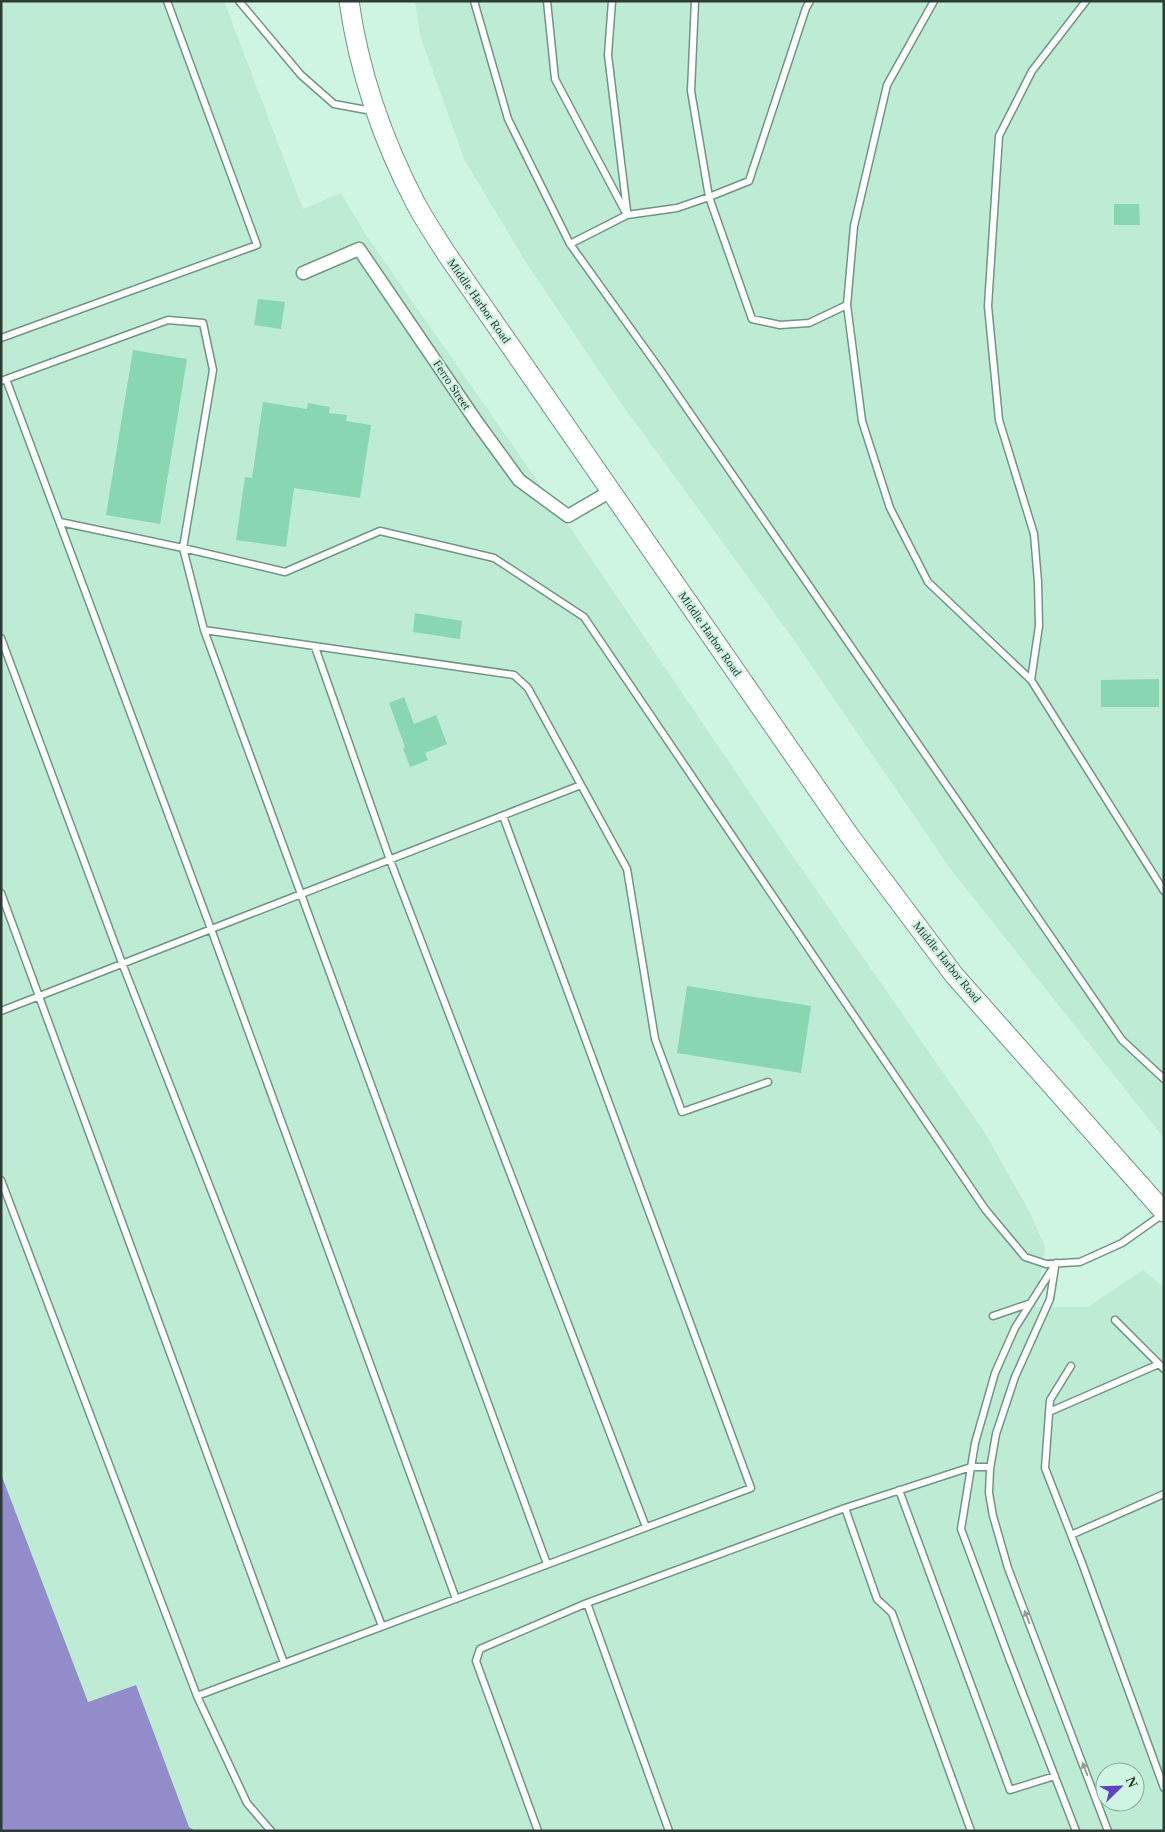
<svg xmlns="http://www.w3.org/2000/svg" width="1165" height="1832" viewBox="0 0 1165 1832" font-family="'Times New Roman',serif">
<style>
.built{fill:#bdebd4;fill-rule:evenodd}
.water{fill:#928ccb}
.building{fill:#89d6b2}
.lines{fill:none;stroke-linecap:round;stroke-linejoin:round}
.lane-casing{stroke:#709583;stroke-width:9}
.street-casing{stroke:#709583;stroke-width:15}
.secondary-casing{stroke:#709583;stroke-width:21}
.lane{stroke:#fff;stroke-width:6}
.street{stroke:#fff;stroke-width:12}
.secondary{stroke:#fff;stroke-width:19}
.oneway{fill:#969d99}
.labels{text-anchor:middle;stroke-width:4.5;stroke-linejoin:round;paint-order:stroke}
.street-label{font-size:12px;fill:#2c3b33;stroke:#cef5e1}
</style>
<rect width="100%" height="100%" fill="#cef5e1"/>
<path class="built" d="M1 1H224L303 209 341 193 366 235 580 542 783 842 985 1133 1028 1209 1045 1246 1036 1307H1088L1143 1270 1164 1287V1831H195L189 1827 135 1685 88 1702 1 1474ZM1105 1772H1135V1802H1105Z
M415 1H1164V1138L952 871 791 636 618 399 527 264 464 159 420 35Z"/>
<path class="water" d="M1 1474 88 1702 136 1685 189 1827 195 1831H1Z"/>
<path class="building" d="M1114 204H1139L1140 225H1114Z
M258 299 285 302 281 329 254 325Z
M133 350 187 359 160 524 106 515Z
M263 402 307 409 308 403 330 407 329 413 347 415 346 421 371 425 360 498 294 488 286 547 236 540 245 477 252 478Z
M415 613 462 621 460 639 413 632Z
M1159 679V707H1101V680Z
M404 697 414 724 436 715 447 744 425 753 428 760 410 767 403 748 405 747 389 703Z
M687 986 811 1006 801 1073 677 1053Z"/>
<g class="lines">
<g class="lane-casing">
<path id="lane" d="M239 1 301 75 334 104 372 111
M474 1 508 119 570 244 659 368 1122 1040 1164 1079
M547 1 555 79 627 215
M612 1 608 55 627 211
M695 1 691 91 709 197 749 181 806 8 810 1
M570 244 627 215 677 208 709 197 752 319 780 325 809 323 847 305 854 226 887 85 934 1
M847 305 862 421 890 508 928 582 1031 680 1164 891
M1 338 257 245 167 1
M6 379 211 929 456 1599
M1 381 168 320 203 323 213 370 183 548 204 630 514 675 528 688 627 869 655 1039 682 1112 768 1082
M60 522 183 548 285 572 380 531 494 558 584 617 985 1209 1025 1257 1046 1264 1080 1262 1122 1243 1163 1214
M204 630 547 1564
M1 638 122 963 382 1626
M315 647 390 860 646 1527
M1031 680 1039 626 1038 582 1034 534 999 420 988 306 999 136 1032 71 1086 1
M1 893 284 1663
M1 1011 581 785
M1 1180 197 1696 247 1803 271 1831
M1056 1263 1015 1328 995 1373 975 1443 961 1529 1009 1658 1076 1831
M1055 1267 1050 1299 1015 1377 996 1434 990 1469 989 1493 993 1516 1008 1568 1108 1831
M993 1316 1031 1303
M1115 1320 1164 1369
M1071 1366 1050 1400 1045 1468 1082 1563 1164 1788
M1049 1412 1159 1364
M899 1490 1010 1790 1055 1776
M845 1508 971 1467H990
M1071 1535 1164 1494
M197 1696 751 1488 503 816
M538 1831 476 1661 480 1649 587 1603
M669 1831 587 1603 845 1508 877 1599 892 1613 971 1831"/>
</g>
<g class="street-casing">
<path id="street" d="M303 273 359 249 476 421 519 480 568 516 611 491"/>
</g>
<g class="secondary-casing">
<path id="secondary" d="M349 1C359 72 383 141 416 204 425 221 436 237 446 253L849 835 954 975 1164 1212"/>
</g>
<use href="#lane" class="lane"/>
<use href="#street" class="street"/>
<use href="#secondary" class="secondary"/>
</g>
<defs><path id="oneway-solid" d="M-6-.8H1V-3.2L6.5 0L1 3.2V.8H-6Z" transform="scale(1.25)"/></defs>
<g class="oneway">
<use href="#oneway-solid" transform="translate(1027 1617) rotate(-111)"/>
<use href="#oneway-solid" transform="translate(1085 1769) rotate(-111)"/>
</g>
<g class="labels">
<g class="street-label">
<text transform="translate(479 301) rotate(55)" y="4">Middle Harbor Road</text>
<text transform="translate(452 385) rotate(56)" y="4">Ferro Street</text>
<text transform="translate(710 634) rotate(55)" y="4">Middle Harbor Road</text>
<text transform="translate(947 962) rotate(51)" y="4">Middle Harbor Road</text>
</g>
</g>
<rect width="1165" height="1832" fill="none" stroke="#2c3b33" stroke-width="5"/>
<g transform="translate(1120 1787) rotate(67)"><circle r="24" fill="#cef5e1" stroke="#8dab9b"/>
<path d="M0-4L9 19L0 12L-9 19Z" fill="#5f45bd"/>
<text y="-8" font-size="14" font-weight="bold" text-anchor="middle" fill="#2c3b33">N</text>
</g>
</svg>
